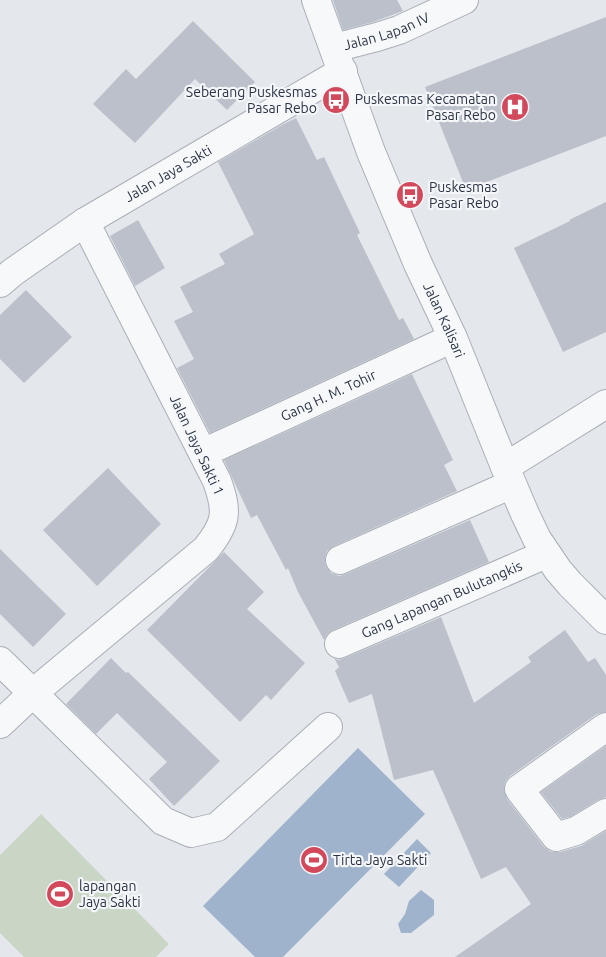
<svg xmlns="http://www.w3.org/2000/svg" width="606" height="957" viewBox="0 0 606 957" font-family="Ubuntu,sans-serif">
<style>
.green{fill:#c9d6c5}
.water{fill:#9fb4cc}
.building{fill:#bbc0ca}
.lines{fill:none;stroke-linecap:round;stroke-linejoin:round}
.minor-casing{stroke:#a9aeb7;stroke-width:30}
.minor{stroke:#f7f8fa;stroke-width:28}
.labels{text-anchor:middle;stroke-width:4.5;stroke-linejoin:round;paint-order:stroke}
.street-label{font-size:14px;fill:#2b3445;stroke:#f4f6f9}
.poi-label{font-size:14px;fill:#2b3445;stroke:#f4f6f9;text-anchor:start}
</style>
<rect width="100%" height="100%" fill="#e4e7ec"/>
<path class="green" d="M41 814 169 944 156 957H24L0 933V855Z"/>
<path class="water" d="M358 748 425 814 283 957H255L203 906Z
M417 839 431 853 399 887 384 874Z
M421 890 434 900V915L411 933H401L398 924 405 914 409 901Z"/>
<path class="building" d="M333 0H397L403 11 373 22 343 30Z
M606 17V136L466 190 425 87Z
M193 21 255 82 227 110 195 79 135 143 93 104 126 69 136 79Z
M296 118 317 160 324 157 360 233 357 235 399 320 403 318 414 339 210 433 177 368 194 359 174 321 193 312 180 287 225 264 219 254 254 234 218 162 282 125Z
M606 202V332L563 352 514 248 570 221 569 220Z
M138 220 165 268 135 286 110 236Z
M26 290 72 337 24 383 0 359V315Z
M412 374 453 460 444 465 457 491 334 546 327 551 325 558 326 566 331 573 339 576 346 574 470 520 489 562 333 630 327 634 324 640 298 592 288 568 286 570 257 515 251 518 224 460Z
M108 468 161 524 97 586 43 530Z
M0 549 66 614 33 647 0 614Z
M224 552 264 592 247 609 305 663 271 700 266 695 240 722 147 630Z
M441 617 474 703 531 662 528 657 565 630 588 662 595 658 606 675V712L597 714 510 776 505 782 504 790 507 799 544 847 551 852H560L581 846 606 831V957H455L531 904 506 867 481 879 433 770 394 780 372 694 349 703 335 671 339 667 334 658 338 660 345 658Z
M111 658 126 673 128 672 220 761 174 806 149 779 167 762 117 713 96 734 66 704Z
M606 746V797L598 800 570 817 562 819 541 792Z"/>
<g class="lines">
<g class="minor-casing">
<g id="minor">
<path id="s1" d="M316 0 371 152 418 264 453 338 505 467 525 514 537 539 558 570 570 584 606 620"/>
<path id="s2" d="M334 48 377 37 399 30 464 0"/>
<path id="s3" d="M0 283 13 272 85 222 343 71"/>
<path id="s4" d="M203 453 453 338"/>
<path d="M505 467 606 404"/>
<path d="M340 560 512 484"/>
<path id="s5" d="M339 644 546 554"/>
<path d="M0 661 163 821 191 833 217 827 328 727"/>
<path d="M0 724 33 693 206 549C227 523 228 512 217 481L85 222"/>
<path d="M606 727 519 789 556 837 576 831 606 813"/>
</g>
</g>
<use href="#minor" class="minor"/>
</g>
<defs>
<g id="bus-disc" transform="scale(1.4375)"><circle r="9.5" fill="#d1495b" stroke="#f4f6f9"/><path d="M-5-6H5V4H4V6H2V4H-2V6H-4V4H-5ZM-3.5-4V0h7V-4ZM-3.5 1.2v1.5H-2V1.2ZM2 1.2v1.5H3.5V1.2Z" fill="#fff"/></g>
<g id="hospital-disc" transform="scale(1.4375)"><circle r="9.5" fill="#d1495b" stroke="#f4f6f9"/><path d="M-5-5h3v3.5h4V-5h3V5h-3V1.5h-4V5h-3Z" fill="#fff"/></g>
<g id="stadium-disc" transform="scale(1.4375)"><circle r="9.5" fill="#d1495b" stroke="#f4f6f9"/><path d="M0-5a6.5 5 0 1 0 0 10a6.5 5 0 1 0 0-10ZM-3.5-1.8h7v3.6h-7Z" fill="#fff"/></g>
</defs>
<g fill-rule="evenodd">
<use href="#bus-disc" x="336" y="100"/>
<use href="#hospital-disc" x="515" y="107"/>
<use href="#bus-disc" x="410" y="195"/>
<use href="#stadium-disc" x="314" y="860"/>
<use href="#stadium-disc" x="60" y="894"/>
</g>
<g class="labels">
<g class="street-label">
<text dy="5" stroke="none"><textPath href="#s2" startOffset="55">Jalan Lapan IV</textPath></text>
<text dy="5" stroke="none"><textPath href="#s3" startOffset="201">Jalan Jaya Sakti</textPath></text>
<text dy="5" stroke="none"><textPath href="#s1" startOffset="345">Jalan Kalisari</textPath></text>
<text dy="5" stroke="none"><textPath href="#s4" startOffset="138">Gang H. M. Tohir</textPath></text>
<text transform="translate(197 445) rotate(65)" y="5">Jalan Jaya Sakti 1</text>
<text dy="5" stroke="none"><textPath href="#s5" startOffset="112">Gang Lapangan Bulutangkis</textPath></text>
</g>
<g class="poi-label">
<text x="317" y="97" text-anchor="end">Seberang Puskesmas<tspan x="317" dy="16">Pasar Rebo</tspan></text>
<text x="496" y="104" text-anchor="end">Puskesmas Kecamatan<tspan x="496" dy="16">Pasar Rebo</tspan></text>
<text x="429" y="192">Puskesmas<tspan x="429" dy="16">Pasar Rebo</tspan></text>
<text x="333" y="865">Tirta Jaya Sakti</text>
<text x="79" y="891">lapangan<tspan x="79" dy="16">Jaya Sakti</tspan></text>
</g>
</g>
</svg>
